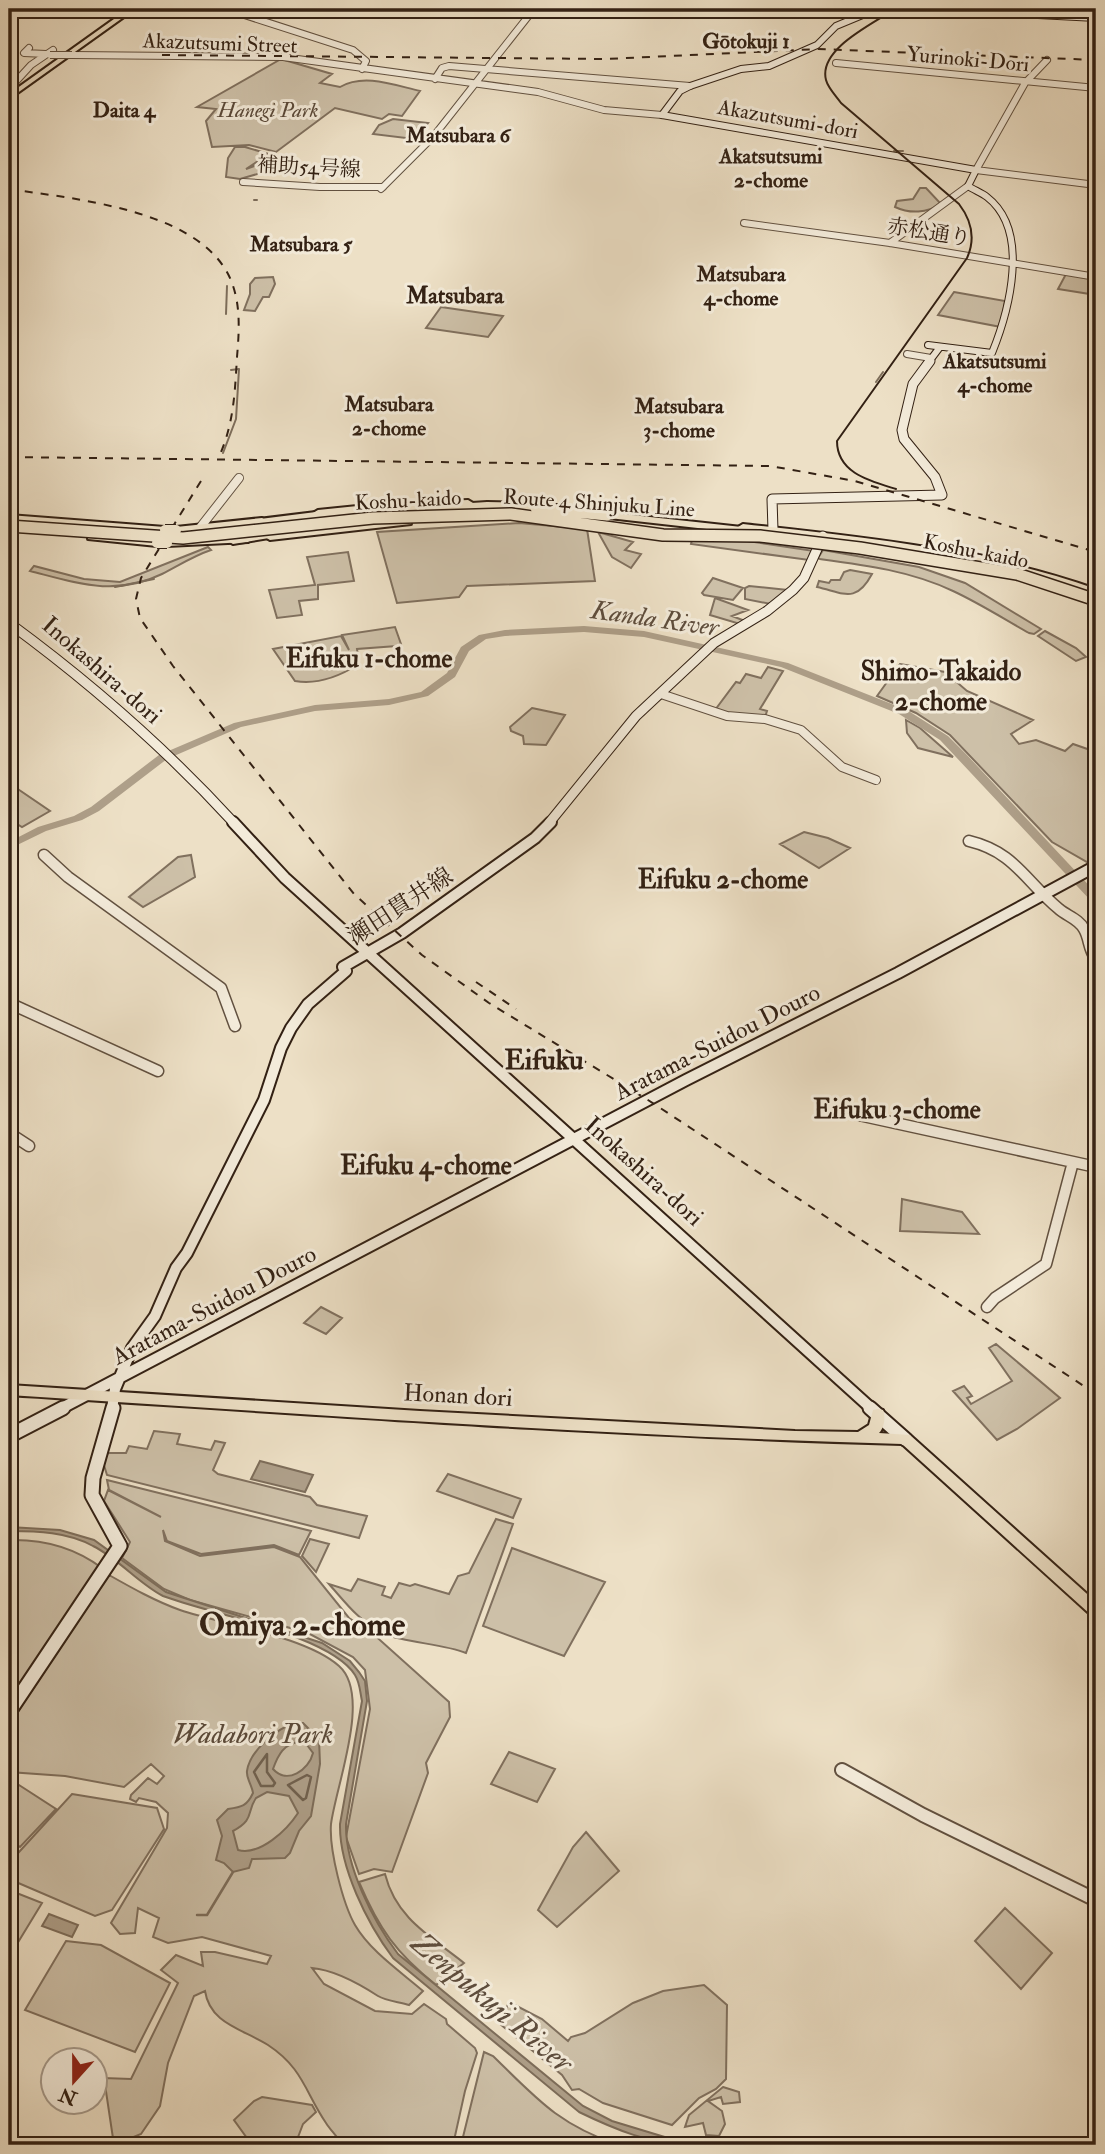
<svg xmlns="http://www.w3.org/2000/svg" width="1105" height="2154" viewBox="0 0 1105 2154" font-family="'IM FELL Double Pica','Noto Serif JP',serif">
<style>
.green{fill:#cdc0a8;stroke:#80705e;stroke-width:2}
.water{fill:#ae9f89;stroke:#7d6d5a;stroke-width:2;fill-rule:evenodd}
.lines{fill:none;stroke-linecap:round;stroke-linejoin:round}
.shore{stroke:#70604e;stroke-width:2.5}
.stream-far1{stroke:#7d6d5a;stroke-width:2}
.stream{stroke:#7d6d5a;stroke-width:2.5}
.river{fill:#ae9f89;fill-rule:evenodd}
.tertiary-far3-casing{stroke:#625140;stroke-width:8}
.tertiary-far2-casing{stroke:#625140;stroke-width:10}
.tertiary-far1-casing{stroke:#625140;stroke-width:13}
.tertiary-casing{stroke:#625140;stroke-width:16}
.secondary-far3-casing{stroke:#332114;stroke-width:8}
.secondary-far2-casing{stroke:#332114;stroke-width:11}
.secondary-far1-casing{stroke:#332114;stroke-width:14}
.secondary-casing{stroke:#332114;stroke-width:17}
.primary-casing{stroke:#332114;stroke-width:4}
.trunk-casing{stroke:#332114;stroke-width:4}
.motorway-casing{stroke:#332114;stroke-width:4}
.tertiary-far3{stroke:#f3ebda;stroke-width:6}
.tertiary-far2{stroke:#f3ebda;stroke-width:8}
.tertiary-far1{stroke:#f3ebda;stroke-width:10}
.tertiary{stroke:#f3ebda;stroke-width:12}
.secondary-far3{stroke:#f3ebda;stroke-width:6}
.secondary-far2{stroke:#f3ebda;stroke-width:9}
.secondary-far1{stroke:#f3ebda;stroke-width:10}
.secondary{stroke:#f3ebda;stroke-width:13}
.primary{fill:#ede0c6;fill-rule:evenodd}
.trunk{fill:#ede0c6;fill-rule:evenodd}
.motorway{fill:#ede0c6;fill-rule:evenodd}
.tram{stroke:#332114;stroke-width:2}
.rail{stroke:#332114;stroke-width:2;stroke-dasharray:8 8;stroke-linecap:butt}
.tertiary-bridge-casing{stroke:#625140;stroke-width:8;stroke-linecap:butt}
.trunk-bridge-casing{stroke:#332114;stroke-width:12;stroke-linecap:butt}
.motorway-bridge-casing{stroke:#332114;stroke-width:14;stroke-linecap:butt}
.tertiary-bridge{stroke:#f3ebda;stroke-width:6}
.trunk-bridge{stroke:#ede0c6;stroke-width:10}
.motorway-bridge{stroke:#ede0c6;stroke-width:11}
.labels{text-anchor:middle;stroke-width:6;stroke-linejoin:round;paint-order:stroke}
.far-neighbourhood-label{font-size:21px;font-weight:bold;fill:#332114;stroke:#f3ebda}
.far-street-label{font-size:21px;fill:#332114;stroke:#f3ebda}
.far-park-label{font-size:21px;font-style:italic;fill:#5a4939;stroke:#f3ebda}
.far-quarter-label{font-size:23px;font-weight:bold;fill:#332114;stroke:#f3ebda}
.street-label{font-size:24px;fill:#332114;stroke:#f3ebda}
.water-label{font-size:26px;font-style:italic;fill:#5e4d3d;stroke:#f3ebda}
.neighbourhood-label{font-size:26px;font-weight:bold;fill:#332114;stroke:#f3ebda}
.quarter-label{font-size:28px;font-weight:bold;fill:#332114;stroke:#f3ebda}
.near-park-label{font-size:28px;font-style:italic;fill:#5a4939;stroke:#f3ebda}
.near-neighbourhood-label{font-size:32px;font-weight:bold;fill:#332114;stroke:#f3ebda}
.near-water-label{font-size:32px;font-style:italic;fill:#5e4d3d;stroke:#f3ebda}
</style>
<rect width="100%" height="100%" fill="#ede0c6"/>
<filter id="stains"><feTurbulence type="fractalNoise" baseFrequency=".00286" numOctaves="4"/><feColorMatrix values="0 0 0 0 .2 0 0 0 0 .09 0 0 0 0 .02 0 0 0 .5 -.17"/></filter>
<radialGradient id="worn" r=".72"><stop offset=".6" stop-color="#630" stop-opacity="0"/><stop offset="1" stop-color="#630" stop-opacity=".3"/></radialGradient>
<path class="green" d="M281 59 332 74 320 83 340 87C364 73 394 85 420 91L402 116 389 114 382 119 335 108 276 152 249 145 212 147 206 121 216 109 197 107Z
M393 119 428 123 414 139 373 134 379 125Z
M235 147H245L269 154 246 169 269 161 278 168 240 179 226 177 228 158Z
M920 188H926L941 204C927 213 910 214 895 207L897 201 913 199Z
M1066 274 1096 279V295L1058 289Z
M273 277 275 284 269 297H263L255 311 244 310 250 294V284L255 278Z
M954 292 1005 301 1001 327 938 315Z
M441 307 503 316 488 337 426 328Z
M519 523 587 529 595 581 467 586 459 597 397 603 377 532Z
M598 532 633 542 625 550 641 554 631 568 612 557Z
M692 540H741L814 551 809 560 691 544Z
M208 547 211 550C193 556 178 566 162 574 115 597 77 583 30 571L34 566 84 579 120 582Z
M823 550 919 567 965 583 1041 629 1034 634 1029 633C1004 619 979 603 953 591 911 571 865 565 820 559L818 558Z
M348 552 354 581 318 585V599L299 601 302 615 277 618 269 590 315 585 307 557Z
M850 570 872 574C856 604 844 593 817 587L819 581 829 583 831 580H840L844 572Z
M713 578 743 588 733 600 704 595 702 593Z
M749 586 788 590 771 604 745 599V588Z
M715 598 748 610 732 616 745 621 740 624 710 615Z
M395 627 401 644 397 646 357 649 359 664C340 676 317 685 295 681L273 649 341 636 349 650 342 635Z
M1045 631 1076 648 1086 657 1076 661 1038 636Z
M900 664 945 672 967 691 1033 720 1011 734 1019 744 1036 740 1065 751 1073 744 1096 752V857L1087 862 1052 842 950 735 916 713 877 696Z
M768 667 783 671 760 709 767 711 765 717H750L715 710 736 682 740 683 746 674 761 678Z
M532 708 565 715 546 745 524 744 523 736 511 731 510 727Z
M906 720 920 728 953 757 918 748 907 733Z
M9 783 50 811 22 827 9 819Z
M804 832 828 838 850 848 819 868 780 844Z
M191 855 195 877 143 907 129 897 178 857Z
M902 1199 962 1212 979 1234 900 1231Z
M321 1307 342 1318 326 1334 304 1323Z
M996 1344 1060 1398 1017 1429 997 1440 953 1391 964 1386 972 1396 967 1398 971 1404 1012 1381 989 1348Z
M154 1431 180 1434 177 1444 211 1450 215 1441 225 1443 213 1470 218 1474 310 1497 317 1505 367 1516 359 1538 107 1475 103 1462 108 1453H126L129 1446 147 1449Z
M448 1474 521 1499 513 1518 437 1491Z
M107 1480 311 1531 299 1555 274 1545 201 1554 167 1541 163 1530 165 1541 200 1556 274 1547 300 1557 349 1618 371 1632 449 1702 450 1717 426 1763 428 1773 392 1872 374 1869 359 1874 346 1837 370 1709 365 1670 353 1657 308 1633 190 1600 164 1589 122 1558 130 1542 104 1501 108 1490 161 1517 109 1490Z
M496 1519 513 1524 466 1653C441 1643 402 1643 381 1632 359 1621 345 1602 329 1584L351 1591 358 1579 385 1587 382 1595 391 1598 399 1583 410 1586 415 1584 449 1594 458 1576 469 1573Z
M310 1539 329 1544 316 1572 302 1556Z
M9 1540C43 1539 74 1547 102 1568L95 1571 87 1589 9 1703Z
M512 1548 605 1582 564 1656 483 1626Z
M109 1575C132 1588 155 1601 180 1610 224 1625 305 1636 339 1666 372 1695 336 1785 331 1824 329 1850 343 1904 355 1925 370 1951 401 1972 423 1991L409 2005C400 2002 386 2001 378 1996 358 1983 335 1970 312 1968L324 1984 375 2011 412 2014 424 2004 446 2019 447 2024 475 2048 477 2053 465 2091 453 2145H342C338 2137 331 2131 326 2123 305 2092 303 2068 268 2045 243 2029 210 2024 205 1991L194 1996 168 2063 160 2106 141 2134 114 2145 104 2078 131 2079 178 1983 161 1970 176 1955 203 1966 201 1952H215L267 1964 271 1956 202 1937 168 1943 153 1937 159 1918 138 1908 135 1933 120 1934 111 1923 167 1828 168 1813 156 1802 139 1798 136 1802 130 1799 131 1795 148 1778 157 1784 164 1776 151 1764 124 1787 65 1776 9 1772V1725Z
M509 1752 555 1769 537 1802 491 1784Z
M19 1785 56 1809 20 1847 9 1839V1796Z
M72 1794 157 1808 164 1829 112 1910 95 1916 9 1879V1863Z
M586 1832 619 1871 557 1927 538 1910 573 1847Z
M385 1874C396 1918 430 1936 464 1963L436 1985C396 1953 379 1929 359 1882Z
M9 1890 42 1903 17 1944 9 1941Z
M1005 1908 1052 1953 1021 1989 975 1941Z
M66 1941 101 1945 170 1983 135 2052 25 2010Z
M704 1985 727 2005 726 2079 716 2089 699 2098 672 2125 603 2103 579 2089 572 2090 562 2075 500 2024 509 2002 542 2019 568 2041 571 2037 585 2033 633 2003 663 1991Z
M484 2052 493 2056C538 2100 558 2124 618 2145H461Z
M723 2087 739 2092 740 2102 723 2104 721 2097 708 2101 722 2111 725 2124 719 2136 706 2135 703 2123 685 2127 689 2115Z
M262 2097 312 2105 316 2112 303 2124 295 2145H252L234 2120 254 2101Z"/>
<path class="water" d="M260 1461 313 1475 305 1492 251 1479Z
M9 1527 60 1530 94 1540 166 1592 322 1643 350 1661 359 1672 365 1681 367 1701 346 1824C345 1866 373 1921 398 1954L583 2106 612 2121 691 2145C652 2145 614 2129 579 2112L393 1958C367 1923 339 1867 340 1824L362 1701C360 1692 360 1683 355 1675 330 1635 210 1614 163 1596 138 1583 119 1559 93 1546 68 1532 37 1531 9 1531Z
M294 1723H303L319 1739 320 1764 311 1816 299 1831 290 1853 285 1858 252 1859 249 1868 233 1872 224 1863 216 1860 222 1836 217 1820 228 1809C242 1807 247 1806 253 1793 252 1785 246 1778 247 1771 250 1750 277 1729 294 1723ZM300 1742 307 1745 313 1753C309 1770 287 1785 273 1769 278 1755 284 1743 300 1742ZM267 1792 289 1796 298 1813C287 1830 260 1856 238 1850L233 1831C255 1819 246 1813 256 1798Z
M49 1914 78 1925 72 1937 42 1926Z"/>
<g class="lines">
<path class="shore" d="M267 1754V1772L275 1783 273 1786H261L254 1772Z
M307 1775 311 1777 306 1798 303 1800 288 1785Z"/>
<path class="stream-far1" d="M894 151H903
M254 200H257
M226 314 227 286
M876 382 883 372
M223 453 236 419 239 369 231 370
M115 587 154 579"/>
<path class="stream" d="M197 1915H207L233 1872"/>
<path class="river" d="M584 626 644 631 788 663 907 710 948 736 967 755 1096 893V903L1092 902 940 740 899 714 781 667 644 637 584 632 505 636 486 639 469 651 455 677 428 696 389 705 315 711 241 727 167 759 99 811 82 820 46 831 9 849V842L38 827 74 816 91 807 159 755 234 723 315 705 389 699 421 692 447 673 461 647 479 635 505 630Z"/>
<g class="tertiary-far3-casing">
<path id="tertiary-far3" d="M226 9 353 50 366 61 362 69
M29 48 24 53 46 54
M72 55 283 57 538 92 604 110 662 115
M1047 60 1025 83 976 170 1096 185
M836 63 1096 88
M435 79 442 68 449 66 690 86
M9 89 31 65 53 50
M243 182 320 187H383
M381 189 433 137 534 9
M744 223 890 243 1096 277
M890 243 968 186
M907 354 931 358"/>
</g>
<g class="tertiary-far2-casing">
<path id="tertiary-far2" d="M199 529 239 478
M661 694 727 716 765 719 801 730 842 767 876 780"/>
</g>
<g class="tertiary-far1-casing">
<path id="tertiary-far1" d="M969 841C1015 852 1025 881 1059 909 1067 916 1079 919 1084 929 1090 939 1088 949 1096 959
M44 855 68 877 221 988 235 1026
M9 1003 158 1071
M854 1114 1096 1167
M9 1133 29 1146
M987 1307 995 1298 1046 1264 1073 1162"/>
</g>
<g class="tertiary-casing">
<path id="tertiary" d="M842 1770 923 1815 1096 1900"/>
</g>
<g class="secondary-far3-casing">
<path id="secondary-far3" d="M1012 9 1038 15 1096 18
M662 115 976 170 968 186C974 190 982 193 987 197 1031 231 1009 311 992 353L928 345
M662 115 680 91 690 86 741 69 769 66 817 45 836 26 877 9
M928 363 940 347"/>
</g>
<g class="secondary-far2-casing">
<path id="secondary-far2" d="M773 530 772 499 942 495 935 477 904 439 902 430 913 384 930 361
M9 623C88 681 168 751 234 823
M549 823 636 716 714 643 767 611 793 590 804 578 823 536"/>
</g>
<g class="secondary-far1-casing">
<path id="secondary-far1" d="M233 822 285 878 872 1409
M60 1409 686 1080 898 973 1096 866
M112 1409 115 1389 132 1348 155 1316 176 1268 187 1253 264 1100 281 1048 291 1028 308 1004 346 971 343 967 402 933 535 838 551 822"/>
</g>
<g class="secondary-casing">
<path id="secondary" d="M870 1408 905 1439
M9 1436 63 1408
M9 1712 120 1546 92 1495 93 1478 113 1408"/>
</g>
<g class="primary-casing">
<path id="primary" d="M128 9H135L9 99V94Z
M9 1385 420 1411 795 1431 858 1432 869 1425 873 1410 878 1409 883 1410C886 1417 884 1428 879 1433L910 1435 1096 1602V1617L1091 1615 902 1444C604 1436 306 1414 9 1395Z"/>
</g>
<g class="trunk-casing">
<path id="trunk" d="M468 500 473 503 471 505 377 510 318 516 313 513 318 510 377 504Z
M461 506H530L535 509 530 512 458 511 456 509Z
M9 515 165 527 170 530 165 533 9 521Z
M262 518 267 521 265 523 176 533 171 530 176 527Z
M408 519 411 520V524L270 540 265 537 270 534Z
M743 524C863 537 982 549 1096 589V595L1050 579 967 559 877 545 740 529 738 527Z
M91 534 157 540 162 543 157 546 88 539V535Z
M245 537 250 540 248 542 167 546 162 543 167 540Z"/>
</g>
<g class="motorway-casing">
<path id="motorway" d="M487 502 544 503 549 506 544 509 487 508 333 518 329 517 251 526 246 523 251 520 332 510 336 512Z
M595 511 760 529 765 532 760 535 591 516V512Z
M301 527 306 530 305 532 233 544 228 541 233 538Z"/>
</g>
<use href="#tertiary-far3" class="tertiary-far3"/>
<use href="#tertiary-far2" class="tertiary-far2"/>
<use href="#tertiary-far1" class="tertiary-far1"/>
<use href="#tertiary" class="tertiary"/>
<use href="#secondary-far3" class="secondary-far3"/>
<use href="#secondary-far2" class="secondary-far2"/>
<use href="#secondary-far1" class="secondary-far1"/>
<use href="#secondary" class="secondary"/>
<use href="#primary" class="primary"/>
<use href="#trunk" class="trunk"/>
<use href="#motorway" class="motorway"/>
<path class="tram" d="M895 9C873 24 818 49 826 80 828 88 836 96 841 103L959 204C972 221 976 238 967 258L837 441C837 473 870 481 896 489"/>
<path class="rail" d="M162 55 606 59 818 49 1096 60
M9 189C75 199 205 210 232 283 241 307 239 333 237 357 235 390 234 421 221 452
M9 457 770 466 855 481 1096 552
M201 481 141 578 136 599 140 618 173 666 354 894 422 955 489 1003 648 1100 1096 1394
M476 982 516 1009"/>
<g class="tertiary-bridge-casing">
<path id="tertiary-bridge" d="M50 55H72"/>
</g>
<g class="trunk-bridge-casing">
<path id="trunk-bridge" d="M165 530H176
M157 543H167"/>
</g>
<g class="motorway-bridge-casing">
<path id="motorway-bridge" d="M536 508 607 515
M9 526 183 538 373 518 511 514 663 535 760 536 860 548 1017 574 1096 600"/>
</g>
<use href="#tertiary-bridge" class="tertiary-bridge"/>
<use href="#trunk-bridge" class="trunk-bridge"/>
<use href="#motorway-bridge" class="motorway-bridge"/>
</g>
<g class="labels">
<g class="far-neighbourhood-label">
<text x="746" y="48">Gōtokuji 1</text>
<text x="124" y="117">Daita 4</text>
<text x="458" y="142">Matsubara 6</text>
<text x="771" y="163">Akatsutsumi<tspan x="771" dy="24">2-chome</tspan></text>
<text x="301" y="251">Matsubara 5</text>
<text x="741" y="281">Matsubara<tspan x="741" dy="24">4-chome</tspan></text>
<text x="995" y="368">Akatsutsumi<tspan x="995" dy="24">4-chome</tspan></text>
<text x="389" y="411">Matsubara<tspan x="389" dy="24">2-chome</tspan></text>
<text x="679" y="413">Matsubara<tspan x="679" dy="24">3-chome</tspan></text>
</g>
<g class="far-street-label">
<text transform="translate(220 43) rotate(2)" y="7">Akazutsumi Street</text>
<text transform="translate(968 59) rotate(5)" y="7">Yurinoki-Dori</text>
<text transform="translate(788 119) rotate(10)" y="7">Akazutsumi-dori</text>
<text transform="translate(309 167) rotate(3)" y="7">補助54号線</text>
<text transform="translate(929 232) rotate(9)" y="7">赤松通り</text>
<text transform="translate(408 500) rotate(-3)" y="7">Koshu-kaido</text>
<text transform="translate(599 503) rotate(4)" y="7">Route 4 Shinjuku Line</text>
<text transform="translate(976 551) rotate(11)" y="7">Koshu-kaido</text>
</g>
<g class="far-park-label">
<text x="268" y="117">Hanegi Park</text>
</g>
<g class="far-quarter-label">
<text x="455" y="303">Matsubara</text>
</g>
<g class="street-label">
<text transform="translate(102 670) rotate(41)" y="8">Inokashira-dori</text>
<text transform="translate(400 906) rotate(-33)" y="8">瀬田貫井線</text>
<text transform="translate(717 1042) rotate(-27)" y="8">Aratama-Suidou Douro</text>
<text transform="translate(644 1171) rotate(42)" y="8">Inokashira-dori</text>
<text transform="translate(214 1305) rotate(-28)" y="8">Aratama-Suidou Douro</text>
<text transform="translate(458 1395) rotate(3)" y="8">Honan dori</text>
</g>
<g class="water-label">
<text transform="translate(655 618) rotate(8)" y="9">Kanda River</text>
</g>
<g class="neighbourhood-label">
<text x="369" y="667">Eifuku 1-chome</text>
<text x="941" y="680">Shimo-Takaido<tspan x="941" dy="30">2-chome</tspan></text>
<text x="723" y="888">Eifuku 2-chome</text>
<text x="897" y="1118">Eifuku 3-chome</text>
<text x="426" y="1174">Eifuku 4-chome</text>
</g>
<g class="quarter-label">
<text x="544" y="1069">Eifuku</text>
</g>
<g class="near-park-label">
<text x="253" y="1743">Wadabori Park</text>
</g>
<g class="near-neighbourhood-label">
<text x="302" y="1635">Omiya 2-chome</text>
</g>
<g class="near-water-label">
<text transform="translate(493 2002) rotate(40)" y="11">Zenpukuji River</text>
</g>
</g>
<rect width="1105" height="2154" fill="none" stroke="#ede0c6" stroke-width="35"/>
<rect x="10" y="10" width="1084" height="2133" fill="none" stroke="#332114" stroke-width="3.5"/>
<rect x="18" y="18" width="1070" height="2119" fill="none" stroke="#332114" stroke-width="2"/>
<g transform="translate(74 2081) rotate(201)"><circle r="33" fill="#f3ebda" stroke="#a69a8b" stroke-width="2"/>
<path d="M0-5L12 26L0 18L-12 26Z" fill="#8f2418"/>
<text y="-10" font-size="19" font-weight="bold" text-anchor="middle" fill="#332114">N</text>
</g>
<rect width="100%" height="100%" filter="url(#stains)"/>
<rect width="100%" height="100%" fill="url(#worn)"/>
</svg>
